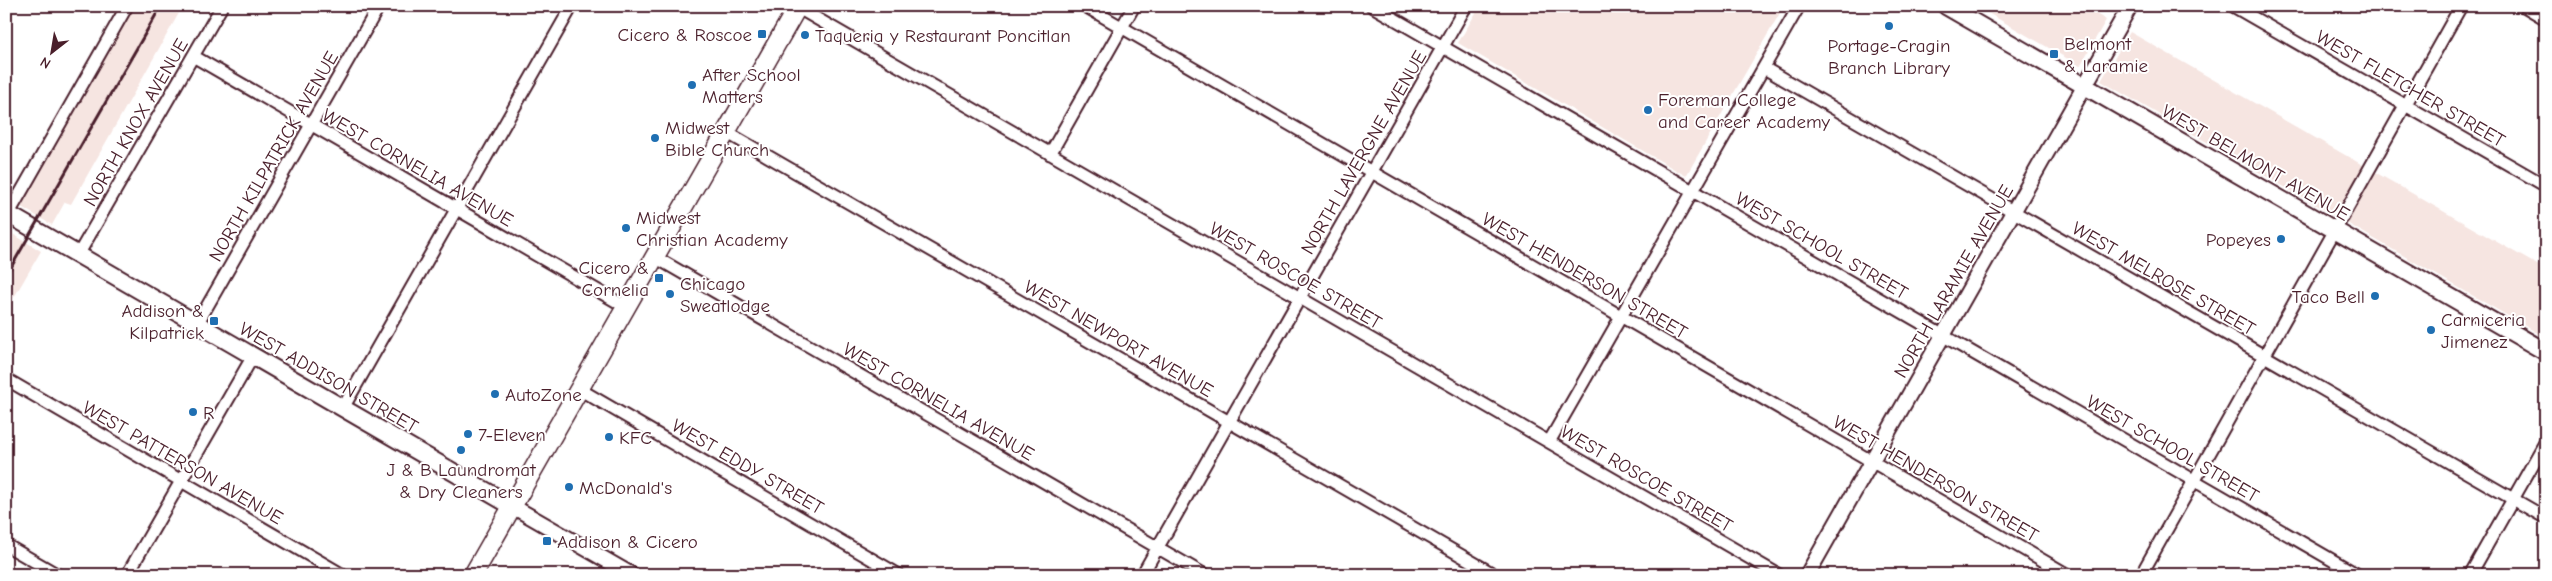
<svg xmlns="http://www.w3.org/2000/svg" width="2552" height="581" viewBox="0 0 2552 581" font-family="'Comic Neue',sans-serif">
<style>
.built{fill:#f6e5e1}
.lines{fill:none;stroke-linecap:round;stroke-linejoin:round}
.minor-casing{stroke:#4a1f2b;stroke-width:15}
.tertiary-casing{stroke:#4a1f2b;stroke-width:18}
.secondary-casing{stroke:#4a1f2b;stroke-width:20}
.primary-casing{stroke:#4a1f2b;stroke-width:21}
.minor{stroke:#fff;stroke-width:11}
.tertiary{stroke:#fff;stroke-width:14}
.secondary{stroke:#fff;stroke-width:16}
.primary{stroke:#fff;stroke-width:18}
.rail{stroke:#4a1f2b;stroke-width:3}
.poi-dot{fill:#1f6fb2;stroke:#fff;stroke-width:2}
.labels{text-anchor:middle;stroke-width:4;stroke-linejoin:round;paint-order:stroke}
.poi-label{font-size:19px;fill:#4a1f2b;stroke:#fff;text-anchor:start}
.street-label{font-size:19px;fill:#4a1f2b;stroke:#fff}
</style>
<rect width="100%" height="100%" fill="#fff"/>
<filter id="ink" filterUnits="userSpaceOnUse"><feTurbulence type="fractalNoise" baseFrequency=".02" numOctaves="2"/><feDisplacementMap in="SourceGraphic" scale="10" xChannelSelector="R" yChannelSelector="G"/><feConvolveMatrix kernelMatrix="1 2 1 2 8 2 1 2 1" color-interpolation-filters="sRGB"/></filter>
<g filter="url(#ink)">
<path class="built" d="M132 6H183L71 204 65 202 52 225 18 205Z
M1480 6H1784L1686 176 1458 43Z
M1976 6H2083L2106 20 2080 66Z
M2130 32 2546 270V338L2101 81Z
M11 233 41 251 6 311V240Z"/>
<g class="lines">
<g class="minor-casing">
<path id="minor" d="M795 6 1779 575
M1085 6 2068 575
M1372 6 2358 575
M2233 6 2546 186
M2524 6 2546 19
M193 56 626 307
M1764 68 2546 518
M726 132 1495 575
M1050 154 1134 6
M8 215 127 6
M78 255 222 6
M655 257 1205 575
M197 324 379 6
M6 379 343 575
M579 389 899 575
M343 408 572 6
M1549 442 1799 6
M6 545 58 575
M127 575 253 356
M1142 575 1466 6
M2141 575 2461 6
M2470 575 2546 441"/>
</g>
<g class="tertiary-casing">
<path id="tertiary" d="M512 506 632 575
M1807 575 2130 6"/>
</g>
<g class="secondary-casing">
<path id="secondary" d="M1946 6 2546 352
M6 213 512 506"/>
</g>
<g class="primary-casing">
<path id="primary" d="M473 575 798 6"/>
</g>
<use href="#minor" class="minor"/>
<use href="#tertiary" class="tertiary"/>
<use href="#secondary" class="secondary"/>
<use href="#primary" class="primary"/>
<path class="rail" d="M6 276 161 6"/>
</g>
</g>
<g class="poi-dot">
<circle cx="1889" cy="26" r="5"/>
<rect x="757" y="29" width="10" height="10" rx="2.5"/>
<circle cx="805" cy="35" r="5"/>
<rect x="2049" y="49" width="10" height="10" rx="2.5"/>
<circle cx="692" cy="85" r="5"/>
<circle cx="1648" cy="110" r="5"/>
<circle cx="655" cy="138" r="5"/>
<circle cx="626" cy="228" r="5"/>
<circle cx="2281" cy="239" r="5"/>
<rect x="654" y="273" width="10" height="10" rx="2.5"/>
<circle cx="670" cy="294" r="5"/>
<circle cx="2375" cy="296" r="5"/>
<rect x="209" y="316" width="10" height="10" rx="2.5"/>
<circle cx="2431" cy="330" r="5"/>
<circle cx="495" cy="394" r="5"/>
<circle cx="193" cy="412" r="5"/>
<circle cx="468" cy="434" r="5"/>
<circle cx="609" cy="437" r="5"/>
<circle cx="461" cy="450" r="5"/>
<circle cx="569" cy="487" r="5"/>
<rect x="542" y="536" width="10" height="10" rx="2.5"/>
</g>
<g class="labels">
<g class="poi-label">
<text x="752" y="41" text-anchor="end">Cicero &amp; Roscoe</text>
<text x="815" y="42">Taqueria y Restaurant Poncitlan</text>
<text x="2064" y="50">Belmont<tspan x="2064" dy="22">&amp; Laramie</tspan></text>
<text x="1889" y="52" text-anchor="middle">Portage-Cragin<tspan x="1889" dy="22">Branch Library</tspan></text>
<text x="702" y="81">After School<tspan x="702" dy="22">Matters</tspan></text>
<text x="1658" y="106">Foreman College<tspan x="1658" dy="22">and Career Academy</tspan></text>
<text x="665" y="134">Midwest<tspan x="665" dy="22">Bible Church</tspan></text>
<text x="636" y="224">Midwest<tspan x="636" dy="22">Christian Academy</tspan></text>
<text x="2271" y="246" text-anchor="end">Popeyes</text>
<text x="649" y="274" text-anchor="end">Cicero &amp;<tspan x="649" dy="22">Cornelia</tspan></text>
<text x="680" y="290">Chicago<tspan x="680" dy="22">Sweatlodge</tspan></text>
<text x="2365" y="303" text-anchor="end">Taco Bell</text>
<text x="204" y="317" text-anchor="end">Addison &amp;<tspan x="204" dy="22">Kilpatrick</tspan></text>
<text x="2441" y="326">Carniceria<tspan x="2441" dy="22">Jimenez</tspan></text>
<text x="505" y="401">AutoZone</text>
<text x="203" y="419">R</text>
<text x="478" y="441">7-Eleven</text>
<text x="619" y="444">KFC</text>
<text x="461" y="476" text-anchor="middle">J &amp; B Laundromat<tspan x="461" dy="22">&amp; Dry Cleaners</tspan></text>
<text x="579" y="494">McDonald's</text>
<text x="557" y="548">Addison &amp; Cicero</text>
</g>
<g class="street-label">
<text transform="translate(2411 88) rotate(30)" y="7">WEST FLETCHER STREET</text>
<text transform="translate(135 122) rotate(-60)" y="7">NORTH KNOX AVENUE</text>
<text transform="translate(1363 152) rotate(-60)" y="7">NORTH LAVERGNE AVENUE</text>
<text transform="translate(273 156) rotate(-60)" y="7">NORTH KILPATRICK AVENUE</text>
<text transform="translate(2256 162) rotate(30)" y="7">WEST BELMONT AVENUE</text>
<text transform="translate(418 167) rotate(30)" y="7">WEST CORNELIA AVENUE</text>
<text transform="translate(1822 245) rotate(30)" y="7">WEST SCHOOL STREET</text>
<text transform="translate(1296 275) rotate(30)" y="7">WEST ROSCOE STREET</text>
<text transform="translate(1585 275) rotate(30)" y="7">WEST HENDERSON STREET</text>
<text transform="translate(2164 278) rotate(30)" y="7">WEST MELROSE STREET</text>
<text transform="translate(1953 281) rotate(-60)" y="7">NORTH LARAMIE AVENUE</text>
<text transform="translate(1119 338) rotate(30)" y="7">WEST NEWPORT AVENUE</text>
<text transform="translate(329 377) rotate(30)" y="7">WEST ADDISON STREET</text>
<text transform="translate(939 401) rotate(30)" y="7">WEST CORNELIA AVENUE</text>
<text transform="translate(2173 448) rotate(30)" y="7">WEST SCHOOL STREET</text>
<text transform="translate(183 462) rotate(30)" y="7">WEST PATTERSON AVENUE</text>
<text transform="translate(748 466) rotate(30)" y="7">WEST EDDY STREET</text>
<text transform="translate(1647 478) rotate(30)" y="7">WEST ROSCOE STREET</text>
<text transform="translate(1936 478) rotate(30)" y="7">WEST HENDERSON STREET</text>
</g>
</g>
<rect width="2552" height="581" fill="none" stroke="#fff" stroke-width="25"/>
<rect x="12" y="12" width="2527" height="556" fill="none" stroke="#4a1f2b" stroke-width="2" filter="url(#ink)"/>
<g transform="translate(52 52) rotate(211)" stroke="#ffffff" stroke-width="4" paint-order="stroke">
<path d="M0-4L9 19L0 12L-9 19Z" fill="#4a1f2b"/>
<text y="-8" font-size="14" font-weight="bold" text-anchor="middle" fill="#4a1f2b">N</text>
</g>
</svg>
